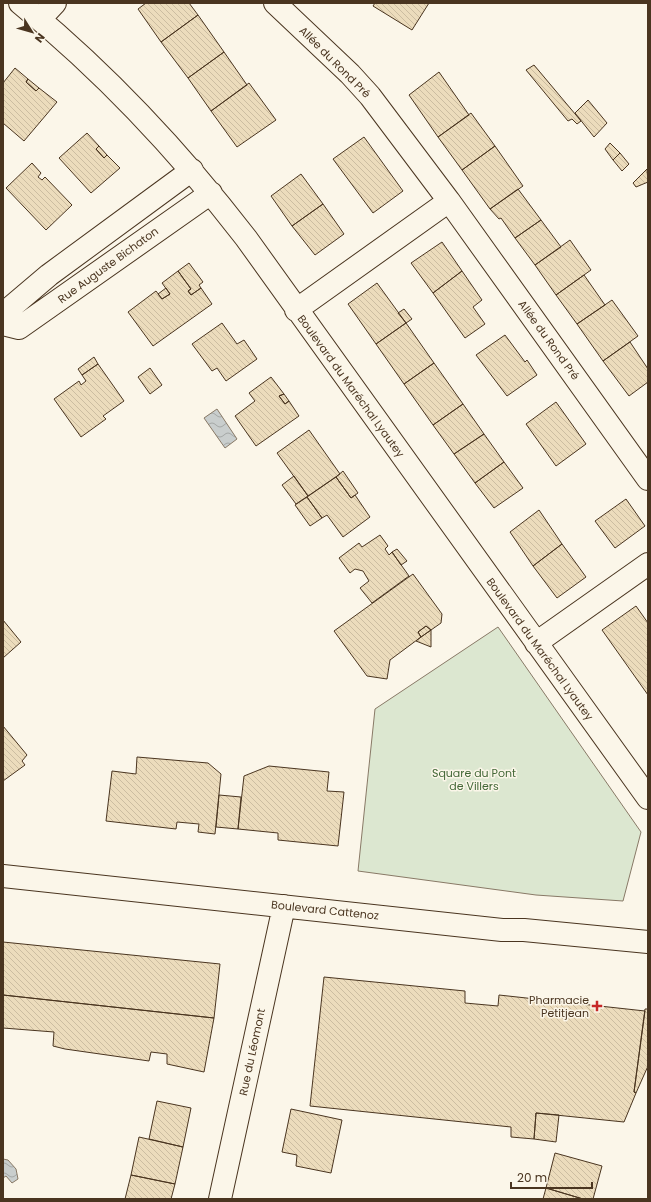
<svg xmlns="http://www.w3.org/2000/svg" width="651" height="1202" viewBox="0 0 651 1202" font-family="Poppins,sans-serif">
<style>
.green{fill:#dce7d0;stroke:#887966}
.water{fill:url(#water-waves);stroke:#887966}
.building{fill:url(#building-back-hatch);stroke:#4a3520}
.lines{fill:none;stroke-linecap:round;stroke-linejoin:round}
.minor-casing{stroke:#4a3520;stroke-width:24}
.minor{stroke:#fbf6e9;stroke-width:22}
.poi-dot{fill:#c62828;stroke:#fbf6e9;stroke-width:1.5}
.labels{text-anchor:middle;stroke-width:3;stroke-linejoin:round;paint-order:stroke}
.street-label{font-size:11px;fill:#4a3520;stroke:#fbf6e9}
.park-label{font-size:11px;fill:#436837;stroke:#fbf6e9}
.poi-label{font-size:11px;fill:#4a3520;stroke:#fbf6e9;text-anchor:end}
</style>
<defs>
<pattern id="water-waves" width="16" height="10" patternUnits="userSpaceOnUse"><rect width="16" height="10" fill="#c9cecd"/><path d="M0 5q4-4 8 0t8 0" fill="none" stroke="#a5a8a6"/></pattern>
<pattern id="building-back-hatch" width="6" height="6" patternUnits="userSpaceOnUse"><rect width="6" height="6" fill="#ecdcbc"/><path d="M-1 5l2 2M0 0l6 6M5-1l2 2" fill="none" stroke="#ccbda1"/></pattern>
</defs>
<rect width="100%" height="100%" fill="#fbf6e9"/>
<path class="green" d="M498 627 641 832 623 901 536 895 358 871 375 709Z"/>
<path class="water" d="M217 409 237 439 225 448 204 418Z
M3 1159 8 1160 16 1169 18 1179 12 1183 6 1176 3 1178Z"/>
<path class="building" d="M146 3H189L198 15 161 42 138 9Z
M375 3H429L412 30 373 6Z
M198 15 224 52 188 78 161 42Z
M224 52 247 85 211 111 188 78Z
M534 65 581 121 577 124 572 119 568 121 526 70Z
M15 68 28 79 26 82 36 91 39 88 57 102 24 141 3 123V83Z
M439 72 469 115 438 137 409 95Z
M28 79 39 88 36 91 26 82Z
M249 83 276 120 237 147 211 111Z
M588 100 607 123 594 137 575 113Z
M471 113 495 146 462 170 438 137Z
M87 133 99 146 96 149 104 158 107 155 120 168 91 193 59 158Z
M364 137 403 191 373 213 333 159Z
M610 143 620 153 613 160 605 149Z
M99 146 107 155 104 158 96 149Z
M495 146 523 186 490 209 462 170Z
M620 153 629 164 622 171 613 160Z
M32 163 41 173 38 177 42 180 45 177 72 205 46 230 6 188Z
M647 169 648 182 636 187 633 183Z
M301 174 323 204 292 226 271 196Z
M518 189 541 220 515 238 501 218 499 219 490 209Z
M323 204 344 234 315 255 292 226Z
M541 220 561 247 535 265 515 238Z
M570 240 591 270 556 295 535 265Z
M442 242 462 271 433 293 411 263Z
M189 263 203 282 199 285 201 288 191 295 188 291 191 289 178 271Z
M178 271 191 289 188 291 191 295 201 288 212 304 153 346 128 312 156 291 162 299 170 294 162 283Z
M462 271 482 300 473 307 485 324 465 338 433 293Z
M584 275 605 305 577 324 556 295Z
M377 283 406 323 376 344 348 304Z
M166 288 170 294 162 299 158 294Z
M612 300 638 336 603 361 577 324Z
M404 309 412 319 406 323 398 313Z
M222 323 237 344 244 340 257 359 226 381 217 368 212 371 192 344Z
M406 323 434 363 404 384 376 344Z
M505 335 525 362 527 360 537 375 507 396 476 355Z
M630 342 648 369V382L629 396 603 361Z
M94 357 98 364 82 375 78 369Z
M434 363 463 404 433 425 404 384Z
M98 364 124 401 103 416 106 419 81 437 54 399 79 381 81 385 86 381 82 375Z
M150 368 162 385 150 394 138 377Z
M271 377 284 394 279 396 285 404 289 401 299 416 256 446 235 416 255 401 249 393Z
M284 394 289 401 285 404 279 396Z
M556 402 586 444 556 466 526 424Z
M463 404 484 434 454 454 433 425Z
M309 430 340 474 308 496 277 453Z
M484 434 504 462 475 483 454 454Z
M504 462 523 488 494 508 475 483Z
M343 471 358 493 351 498 336 477Z
M294 476 308 496 296 504 282 485Z
M336 477 351 498 355 495 370 517 343 537 327 515 322 518 307 497Z
M307 497 322 518 310 526 295 505Z
M626 499 645 526 615 548 595 521Z
M539 510 562 544 533 566 510 532Z
M380 535 388 546 385 549 389 555 392 552 409 576 372 603 360 588 369 581 363 571 355 569 350 573 339 558 359 543 362 547Z
M562 544 586 577 557 598 533 566Z
M397 549 407 561 401 565 392 552Z
M413 574 442 614 441 623 431 630 426 626 418 632 421 637 390 660 387 679 367 676 334 631Z
M636 606 648 623V695L602 630Z
M3 620 21 642 3 658Z
M426 626 431 630 421 637 418 632Z
M431 630V647L416 641 421 637Z
M3 726 27 755 22 761 25 765 3 781Z
M137 757 208 763 221 774 215 834 198 832 199 824 177 822 176 829 106 821 112 771 136 774Z
M269 766 329 772 327 791 344 792 338 846 278 840V833L238 829 244 776Z
M219 795 241 797 238 829 216 827Z
M3 942 220 964 214 1018 3 995Z
M324 977 465 991V1003L498 1006 499 995 645 1011 634 1092 636 1093 624 1122 536 1113 534 1139 511 1137V1127L310 1106Z
M3 995 214 1018 204 1072 167 1064V1054L151 1052 149 1061 65 1049 53 1046 54 1032 3 1028Z
M645 1009H648V1066L636 1093 634 1092Z
M157 1101 191 1108 183 1147 149 1139Z
M291 1109 342 1120 331 1173 296 1166 297 1155 282 1152Z
M536 1113 559 1115 556 1142 534 1139Z
M139 1137 183 1147 175 1184 131 1175Z
M555 1153 602 1166 593 1199H583L546 1188Z
M131 1175 175 1184 171 1199H125Z
M546 1188 583 1199H543Z"/>
<g class="lines">
<g class="minor-casing">
<path id="minor" d="M20 3C107 74 178 150 246 238L648 798
M275 3 350 74 370 96 449 201 648 479
M40 19 55 3
M296 310 449 201
M3 314 49 275 192 170
M3 324 19 328 211 193
M536 643 648 564
M3 876 502 930H524L648 942
M220 1199 284 906"/>
</g>
<use href="#minor" class="minor"/>
</g>
<path class="poi-dot" d="M595 1000h4v4h4v4h-4v4h-4v-4h-4v-4h4z"/>
<g class="labels">
<g class="street-label">
<text transform="translate(335 62) rotate(45)" y="4">Allée du Rond Pré</text>
<text transform="translate(108 265) rotate(-36)" y="4">Rue Auguste Bichaton</text>
<text transform="translate(549 340) rotate(54)" y="4">Allée du Rond Pré</text>
<text transform="translate(351 386) rotate(54)" y="4">Boulevard du Maréchal Lyautey</text>
<text transform="translate(540 649) rotate(54)" y="4">Boulevard du Maréchal Lyautey</text>
<text transform="translate(325 910) rotate(6)" y="4">Boulevard Cattenoz</text>
<text transform="translate(252 1052) rotate(-78)" y="4">Rue du Léomont</text>
</g>
<g class="park-label">
<text x="474" y="777">Square du Pont<tspan x="474" dy="13">de Villers</tspan></text>
</g>
<g class="poi-label">
<text x="589" y="1004">Pharmacie<tspan x="589" dy="13">Petitjean</tspan></text>
</g>
</g>
<rect width="651" height="1202" fill="none" stroke="#4a3520" stroke-width="8"/>
<g transform="translate(32 32) rotate(127)" stroke="#fbf6e9" stroke-width="3" paint-order="stroke">
<path d="M0-3L7 15L0 10L-7 15Z" fill="#4a3520"/>
<text y="-6" font-size="11" font-weight="bold" text-anchor="middle" fill="#4a3520">N</text>
</g>
<path d="M511 1182v6h81v-6" fill="none" stroke="#4a3520" stroke-width="2"/>
<text x="517" y="1182" font-size="12" fill="#4a3520" stroke="#fbf6e9" stroke-width="3" paint-order="stroke">20 m</text>
</svg>
